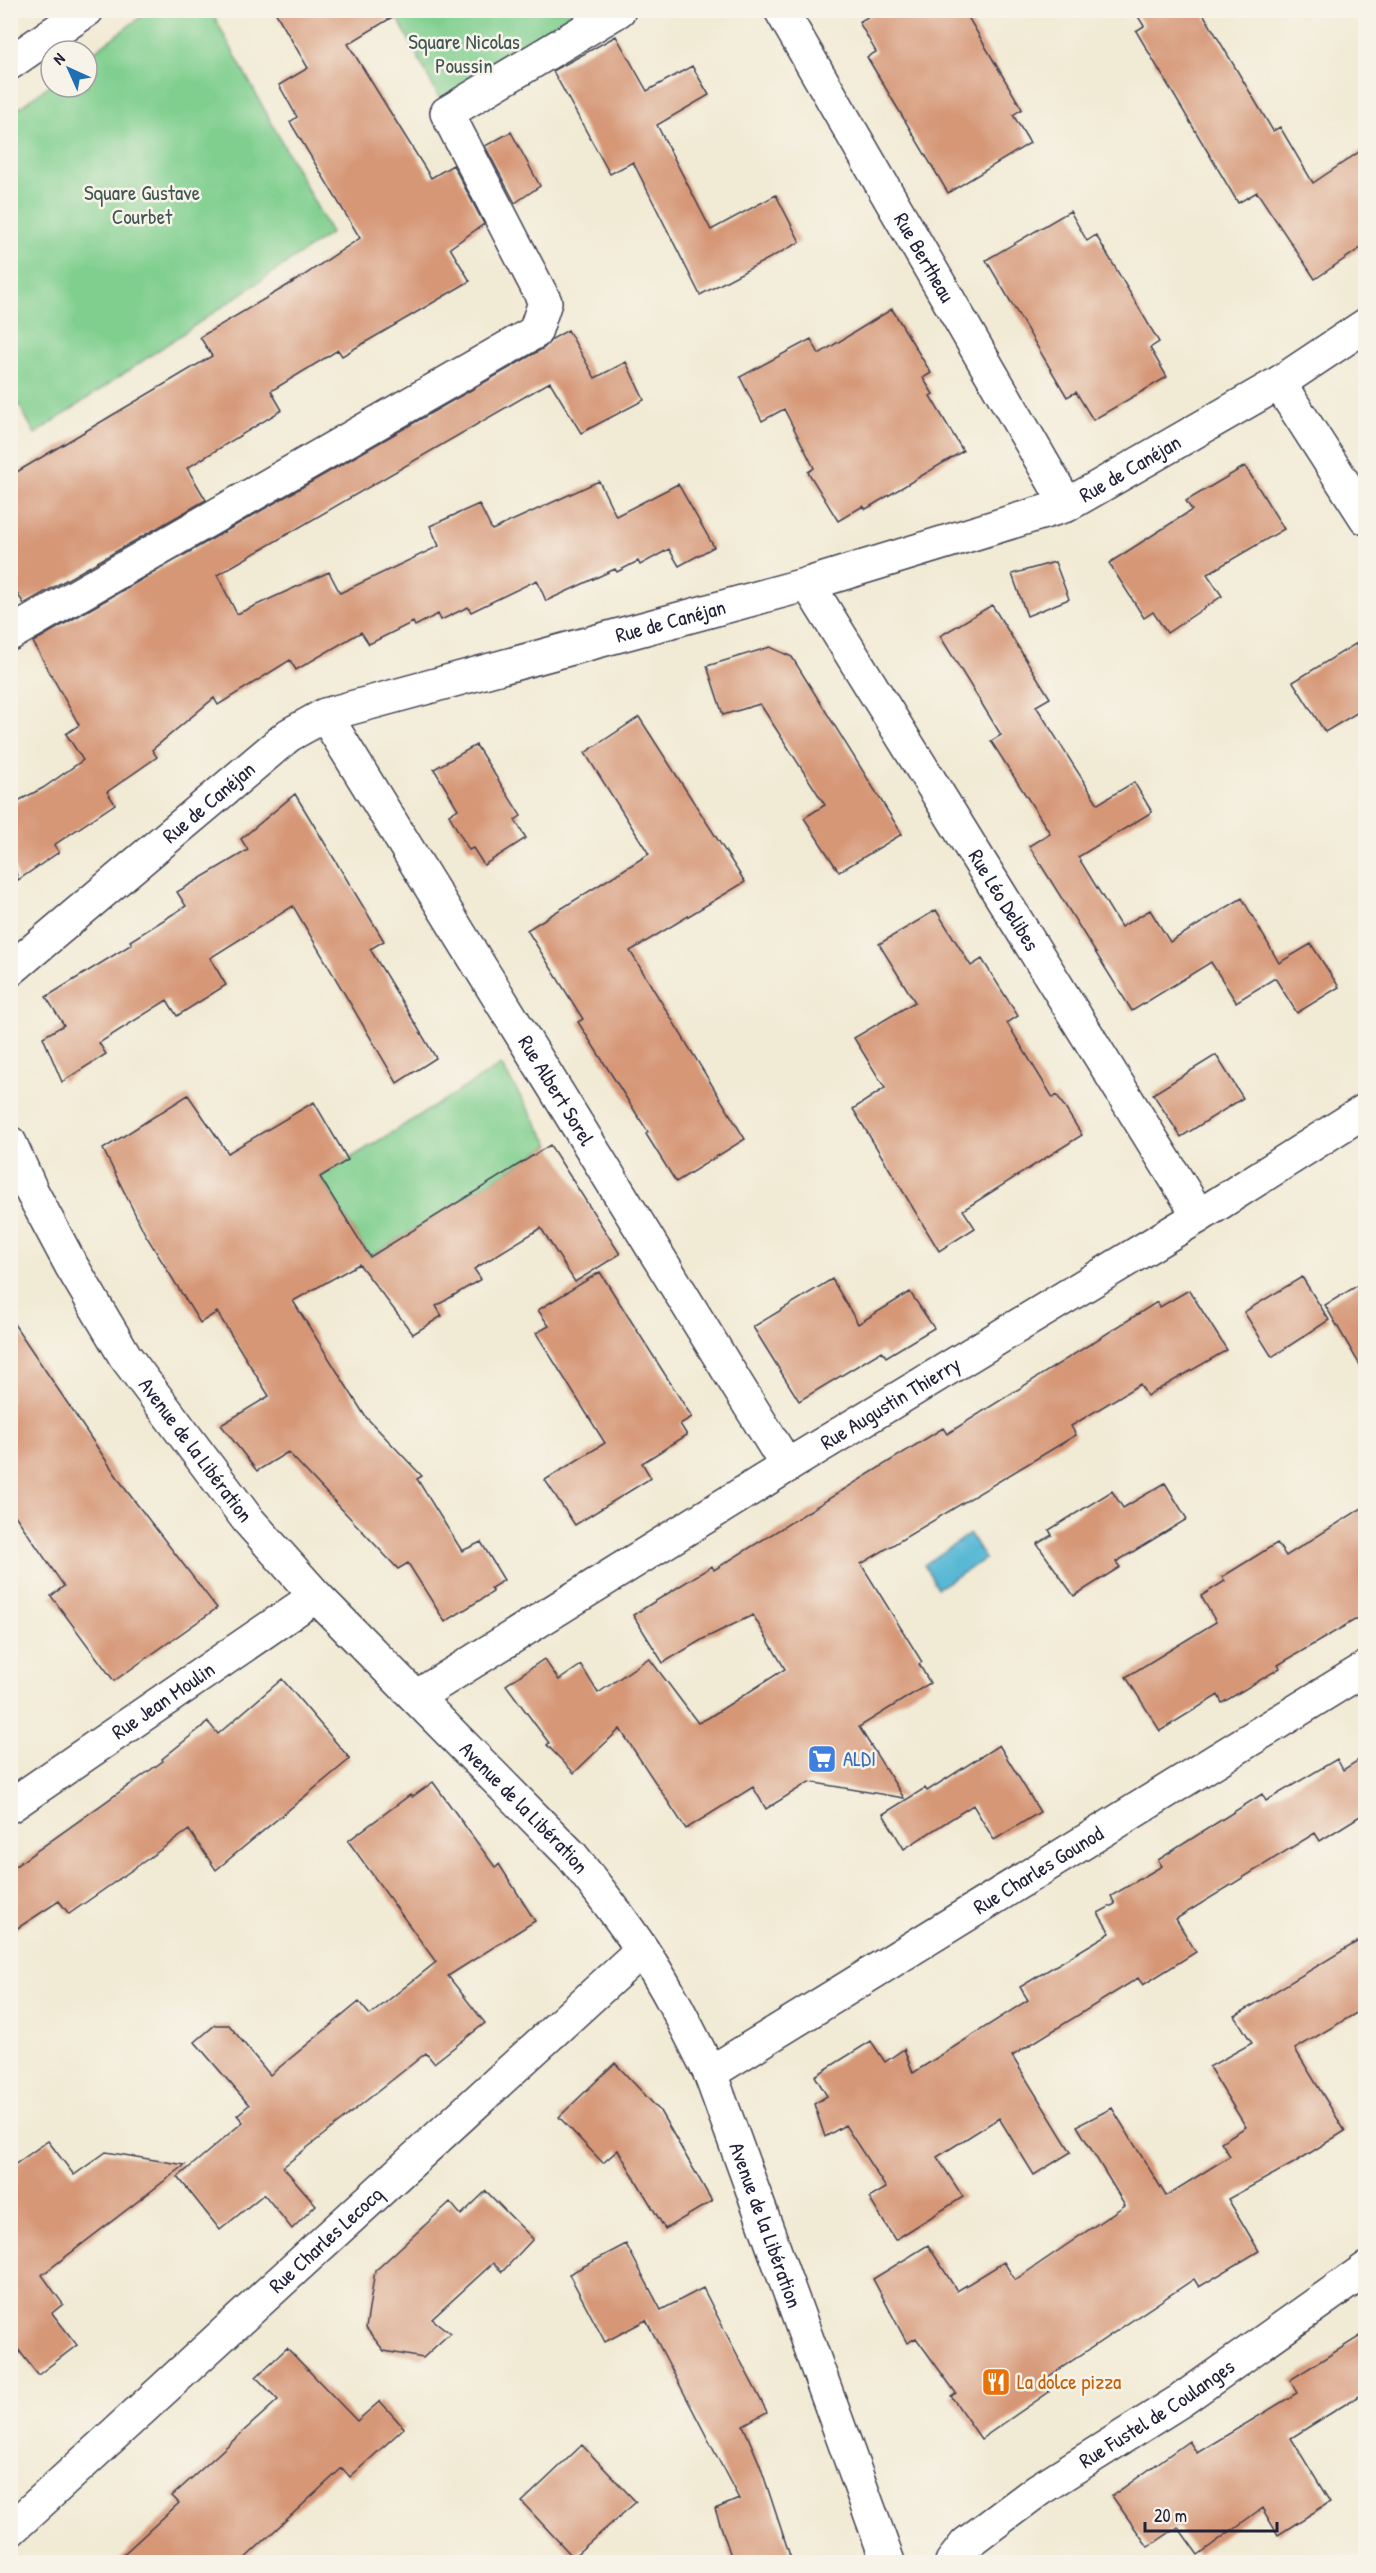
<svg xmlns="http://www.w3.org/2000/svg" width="1376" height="2573" viewBox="0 0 1376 2573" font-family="'Patrick Hand',sans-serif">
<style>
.green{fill:#80cf8f;stroke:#517865;stroke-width:1.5}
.water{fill:#55b7d4;stroke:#3c6c88;stroke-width:1.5}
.building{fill:#d69777}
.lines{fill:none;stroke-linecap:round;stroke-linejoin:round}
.minor-casing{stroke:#414052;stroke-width:36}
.secondary-casing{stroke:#414052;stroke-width:36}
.minor{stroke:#fff;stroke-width:33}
.secondary{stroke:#fff;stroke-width:33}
.labels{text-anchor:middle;stroke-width:5;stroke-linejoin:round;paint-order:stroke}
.park-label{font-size:21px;fill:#3e5654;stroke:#f7f3e8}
.street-label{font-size:21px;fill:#22223b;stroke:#f7f3e8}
.shop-label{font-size:21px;fill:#366cbe;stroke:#f7f3e8;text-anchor:start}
.food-label{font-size:21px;fill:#c56008;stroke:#f7f3e8;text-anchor:start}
</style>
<rect width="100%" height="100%" fill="#f7f3e8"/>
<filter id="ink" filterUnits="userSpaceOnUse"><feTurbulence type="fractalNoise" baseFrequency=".0167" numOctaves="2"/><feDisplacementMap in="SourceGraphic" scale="12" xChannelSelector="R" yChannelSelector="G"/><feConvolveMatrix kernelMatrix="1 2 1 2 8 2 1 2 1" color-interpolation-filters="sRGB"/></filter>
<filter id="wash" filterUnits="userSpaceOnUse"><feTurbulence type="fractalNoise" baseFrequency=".008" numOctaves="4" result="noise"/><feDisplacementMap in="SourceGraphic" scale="24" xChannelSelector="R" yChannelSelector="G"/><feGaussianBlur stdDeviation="1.35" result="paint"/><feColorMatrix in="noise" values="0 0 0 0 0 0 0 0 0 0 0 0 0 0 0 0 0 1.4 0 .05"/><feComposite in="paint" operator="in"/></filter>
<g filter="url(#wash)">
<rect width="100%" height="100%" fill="#f1ead4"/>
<path class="green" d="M149 11H211L331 233 35 434 11 390V114L51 84V87H87V57Z
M394 11H619L447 113Z
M501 1065 550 1145 370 1257 320 1177Z"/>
<path class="water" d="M970 1534 985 1559 938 1588 924 1565Z"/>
<g id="blocks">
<path class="building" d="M274 10H404L348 44 431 178 453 165 484 224 450 248 470 281 342 356 338 350 271 391 282 410 187 468 206 500 24 604 10 582V476L212 356 200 337 300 278 360 238 290 122 297 117 279 85 308 68Z
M879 10H964L1022 109 1013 115 1030 143 948 193 867 57 876 52 859 22Z
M1134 10H1201L1273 131 1280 127 1313 183 1365 148V245L1315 279 1257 192 1238 203 1136 31 1144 26Z
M616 36 647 91 692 66 709 95 657 125 711 230 776 195 800 242 700 295 633 162 610 174 553 71Z
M511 132 540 186 515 203 485 146Z
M1070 211 1087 241 1096 235 1159 342 1150 348 1167 377 1093 420 1076 392 1067 397 986 260Z
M892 309 931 373 923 378 933 394 930 396 963 451 866 509 863 506 838 521 808 472 814 468 784 409 762 421 740 377 811 339 819 354Z
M568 330 595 378 626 362 644 400 581 433 550 382 217 575 237 614 329 572 340 593 439 546 430 526 479 504 492 530 599 481 616 516 678 484 714 547 679 566 669 549 640 565 638 561 617 572 615 569 546 601 537 580 471 612 468 607 441 620 438 614 415 626 413 622 369 644 361 632 296 670 290 660 218 705 214 698 152 750 157 757 107 792 115 804 54 845 59 852 18 880 10 851V805L43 788 83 760 66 734 79 725 33 642 544 348 552 339Z
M1245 466 1284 529 1207 574 1222 596 1167 633 1153 612 1144 618 1109 563 1192 510 1186 501Z
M1055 562 1069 599 1027 616 1012 574Z
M992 605 1050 698 1036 706 1098 804 1134 782 1152 812 1078 857 1121 927 1150 910 1170 942 1242 898 1279 963 1311 944 1339 987 1297 1013 1275 978 1236 1002 1211 962 1132 1011 1029 846 1050 833 991 741 1001 735 940 636Z
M1365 638V708L1325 732 1293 682Z
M770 647 792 657 902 834 839 872 804 818 825 805 760 704 723 715 707 666Z
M639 717 745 882 630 951 745 1139 676 1182 646 1134 648 1132 578 1022 583 1019 527 930 649 854 585 753Z
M476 745 521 816 515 820 526 838 484 865 473 848 469 850 449 815 458 809 434 769Z
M295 794 384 941 370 949 436 1058 397 1083 293 906 210 958 226 985 177 1016 167 1000 99 1043 106 1054 62 1082 43 1037 64 1025 46 997 132 944 130 941 186 906 177 892 248 850 241 839Z
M936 910 971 966 982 959 1018 1016 1007 1023 1053 1098 1057 1095 1082 1135 963 1210 975 1228 939 1251 853 1109 885 1088 854 1038 915 1002 879 944Z
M1216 1055 1243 1098 1181 1137 1153 1094Z
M188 1095 228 1153 314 1102 348 1160 320 1177 370 1257 550 1145 620 1254 575 1282 541 1228 474 1269 481 1279 436 1306 442 1316 413 1334 359 1264 293 1301 365 1416 422 1476 417 1479 462 1551 481 1542 504 1580 491 1588 493 1592 445 1622 408 1563 398 1569 288 1452 257 1471 221 1425 269 1396 217 1312 200 1323 145 1234 103 1149Z
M600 1272 692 1417 680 1424 687 1435 642 1463 651 1478 575 1525 545 1480 605 1443 536 1333 549 1326 538 1310Z
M1302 1277 1329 1320 1272 1357 1244 1312Z
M832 1279 858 1324 910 1292 934 1328 886 1357 882 1351 799 1401 753 1327Z
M1365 1281V1374L1325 1305Z
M1189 1290 1227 1350 1147 1396 1140 1384 1071 1426 1076 1435 861 1564 922 1662 919 1664 930 1683 859 1727 904 1798 809 1782 766 1809 753 1787 686 1829 620 1729 574 1773 547 1745 549 1743 506 1685 544 1659 559 1680 581 1665 598 1693 649 1658 698 1723 708 1718 785 1669 753 1615 703 1639 663 1663 633 1615 712 1566 714 1570 943 1428 947 1434 1157 1302 1160 1307Z
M10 1318 126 1490 217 1608 114 1681 51 1596 64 1586 10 1508Z
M1165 1483 1187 1519 1116 1562 1120 1567 1074 1596 1037 1544 1052 1535 1049 1530 1112 1491 1123 1508Z
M1365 1506V1614L1278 1665 1280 1668 1222 1703 1218 1695 1160 1731 1126 1677 1216 1622 1201 1596 1225 1581 1222 1577 1277 1543 1286 1556Z
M282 1679 350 1759 216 1870 189 1830 69 1914 59 1901 10 1933V1870L163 1761 162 1759 208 1722 218 1734Z
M999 1745 1040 1812 994 1840 973 1805 904 1849 883 1814 925 1788 927 1791Z
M1365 1756V1813L1320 1841 1315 1833 1176 1919 1196 1952 1143 1985 1138 1978 1012 2056 1071 2152 1034 2175 999 2118 937 2157 963 2197 895 2240 869 2198 886 2188 845 2125 825 2137 814 2104 827 2096 815 2076 871 2041 885 2062 904 2049 913 2073 1028 2000 1020 1987 1110 1933 1098 1913 1115 1904 1111 1896 1162 1866 1158 1860 1262 1794 1266 1801 1337 1759 1343 1770Z
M433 1782 495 1867 499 1864 535 1921 448 1976 485 2023 434 2063 426 2053 283 2167 316 2205 292 2229 264 2194 220 2230 178 2177 243 2122 237 2115 249 2105 195 2042 215 2025H229L270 2075 359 2002 370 2015 436 1962 348 1841 410 1795 412 1797Z
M1365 1937V2008L1295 2049 1345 2131 1294 2163 1228 2199 1259 2251 1199 2287 1194 2279 1042 2381 1049 2392 981 2439 951 2396 956 2393 916 2338 907 2343 873 2279 928 2245 957 2291 1004 2262 1015 2280 1125 2205 1077 2126 1112 2108 1166 2196 1230 2156 1221 2142 1246 2127 1209 2067 1252 2043 1235 2016Z
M615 2063 660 2111 712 2201 665 2229 618 2150 603 2163 559 2117Z
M48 2141 74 2175 106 2152 185 2165 42 2275 63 2304 52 2313 77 2345 38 2375 10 2339V2168Z
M486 2191 533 2239 502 2272 493 2263 432 2319 450 2333 423 2358 384 2351 366 2328 375 2271 450 2202 461 2215Z
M626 2244 661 2310 703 2288 727 2335 767 2412 743 2425 760 2465 792 2562H733L715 2509 739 2499 646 2320 605 2342 569 2274Z
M1365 2333V2392L1291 2438 1330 2502 1278 2535 1262 2508 1198 2555 1178 2527 1148 2547 1112 2496 1189 2441 1197 2453 1297 2393 1290 2380Z
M287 2348 357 2421 380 2401 404 2428 350 2477 342 2468 241 2562H115L179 2503 172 2496 278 2400 256 2377Z
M582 2445 636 2502 573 2557 522 2502Z"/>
</g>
</g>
<g filter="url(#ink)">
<use href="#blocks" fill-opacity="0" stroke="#414052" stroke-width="1.5"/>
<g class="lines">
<g class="minor-casing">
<g id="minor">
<path id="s1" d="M781 10 1067 505"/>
<path d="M10 63 87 10"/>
<path d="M1279 383 1366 518"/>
<path id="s2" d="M808 584 1199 1216"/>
<path d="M10 634 535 332 545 302 447 113 619 10"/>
<path id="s3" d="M325 715 787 1466"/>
<path id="s4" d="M10 970 289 735 325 715 808 584 1067 505 1279 383 1366 325"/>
<path id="s5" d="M416 1697 787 1466 1199 1216 1366 1110"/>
<path id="s6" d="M10 1806 316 1596"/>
<path id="s7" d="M710 2073 1366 1668"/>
<path id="s8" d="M10 2530 642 1950"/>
<path id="s9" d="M952 2562 966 2544 1038 2490 1180 2401 1366 2269"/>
</g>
</g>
<g class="secondary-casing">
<g id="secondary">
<path id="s10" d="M10 1143 32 1192 71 1265 125 1356 248 1520 316 1596 572 1856C596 1886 619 1916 641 1948 668 1988 689 2031 710 2073L888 2562"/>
</g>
</g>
<use href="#minor" class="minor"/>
<use href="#secondary" class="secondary"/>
</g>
</g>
<defs>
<g id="supermarket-square" transform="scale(1.5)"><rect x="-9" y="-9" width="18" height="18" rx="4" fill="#3f7fe0" stroke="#f7f3e8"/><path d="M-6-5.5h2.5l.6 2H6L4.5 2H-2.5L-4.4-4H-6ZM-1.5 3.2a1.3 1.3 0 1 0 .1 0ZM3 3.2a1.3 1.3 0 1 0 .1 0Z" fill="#fff"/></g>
<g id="restaurant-square" transform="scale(1.5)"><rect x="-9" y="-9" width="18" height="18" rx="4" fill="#e8710a" stroke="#f7f3e8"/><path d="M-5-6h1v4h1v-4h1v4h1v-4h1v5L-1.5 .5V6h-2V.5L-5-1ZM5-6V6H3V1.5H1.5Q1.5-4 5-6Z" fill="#fff"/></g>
</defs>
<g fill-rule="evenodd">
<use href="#supermarket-square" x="822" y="1759"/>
<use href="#restaurant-square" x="996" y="2382"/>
</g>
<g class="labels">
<g class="park-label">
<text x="464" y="49">Square Nicolas<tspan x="464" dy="24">Poussin</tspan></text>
<text x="142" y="200">Square Gustave<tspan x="142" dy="24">Courbet</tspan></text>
</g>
<g class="street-label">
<text dy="7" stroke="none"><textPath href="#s1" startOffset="286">Rue Bertheau</textPath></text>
<text dy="7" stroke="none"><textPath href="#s4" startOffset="1250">Rue de Canéjan</textPath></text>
<text dy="7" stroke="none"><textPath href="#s4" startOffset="764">Rue de Canéjan</textPath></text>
<text dy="7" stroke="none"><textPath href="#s4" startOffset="260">Rue de Canéjan</textPath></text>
<text dy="7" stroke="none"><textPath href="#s2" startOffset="372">Rue Léo Delibes</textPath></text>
<text dy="7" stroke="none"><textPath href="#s3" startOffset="441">Rue Albert Sorel</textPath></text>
<text dy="7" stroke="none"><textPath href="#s5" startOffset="558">Rue Augustin Thierry</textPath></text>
<text dy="7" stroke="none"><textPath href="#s10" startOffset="360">Avenue de la Libération</textPath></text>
<text dy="7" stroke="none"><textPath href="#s6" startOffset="186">Rue Jean Moulin</textPath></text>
<text dy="7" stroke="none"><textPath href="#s10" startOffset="846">Avenue de la Libération</textPath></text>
<text dy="7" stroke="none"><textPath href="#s7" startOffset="386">Rue Charles Gounod</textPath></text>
<text dy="7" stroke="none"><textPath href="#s10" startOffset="1334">Avenue de la Libération</textPath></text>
<text dy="7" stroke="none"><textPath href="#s8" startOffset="429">Rue Charles Lecocq</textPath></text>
<text dy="7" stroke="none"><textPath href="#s9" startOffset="254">Rue Fustel de Coulanges</textPath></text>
</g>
<g class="shop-label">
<text x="843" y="1766">ALDI</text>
</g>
<g class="food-label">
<text x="1017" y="2389">La dolce pizza</text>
</g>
</g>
<rect width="1376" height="2573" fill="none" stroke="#f7f3e8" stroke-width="36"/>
<g transform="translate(69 69) rotate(315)"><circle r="28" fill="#f7f3e8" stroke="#a29fa3" stroke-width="1.5"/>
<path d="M0-4.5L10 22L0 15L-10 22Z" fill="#1f6fb2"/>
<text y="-9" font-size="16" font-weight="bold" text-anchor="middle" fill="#22223b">N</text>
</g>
<path d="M1145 2522v9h132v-9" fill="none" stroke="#22223b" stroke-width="3"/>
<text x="1154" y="2522" font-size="18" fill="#22223b" stroke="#f7f3e8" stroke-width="4.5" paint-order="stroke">20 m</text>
</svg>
